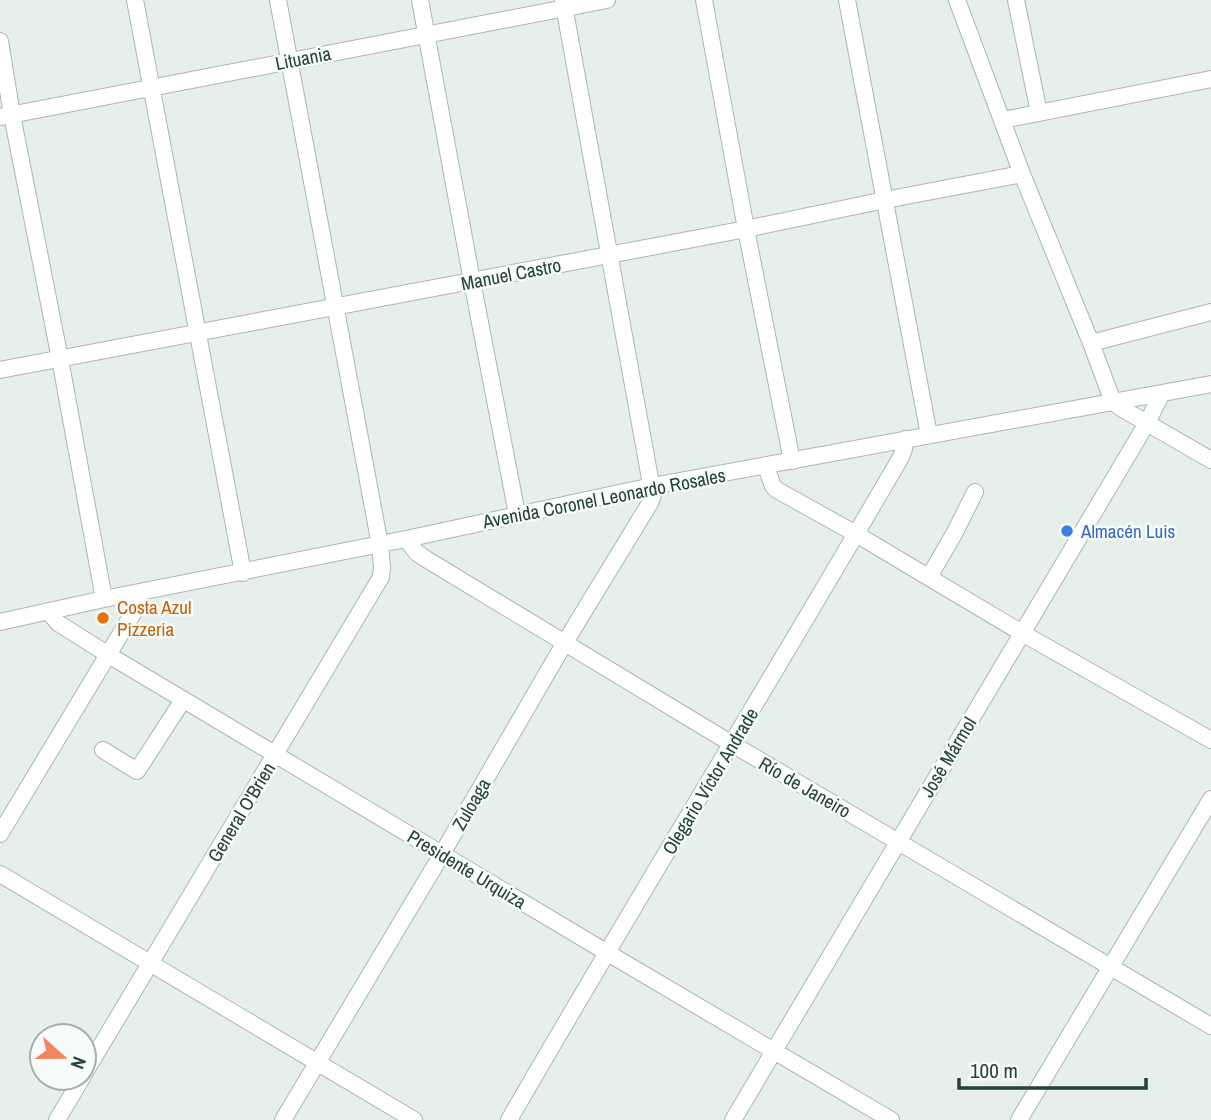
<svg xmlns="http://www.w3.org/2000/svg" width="1211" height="1120" viewBox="0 0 1211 1120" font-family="'Archivo Narrow',sans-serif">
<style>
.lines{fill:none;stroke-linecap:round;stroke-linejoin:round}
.minor-casing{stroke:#a8b8b2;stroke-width:18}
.minor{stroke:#fff;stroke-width:16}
.shop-dot{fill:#3f7fe0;stroke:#f7fbf9;stroke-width:2.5}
.food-dot{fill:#e8710a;stroke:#f7fbf9;stroke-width:2.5}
.labels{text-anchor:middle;stroke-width:5;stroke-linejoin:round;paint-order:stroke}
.street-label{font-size:19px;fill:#24423a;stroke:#f7fbf9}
.shop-label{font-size:19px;fill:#366cbe;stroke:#f7fbf9;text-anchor:start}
.food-label{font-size:19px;fill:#c56008;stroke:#f7fbf9;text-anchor:start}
</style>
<rect width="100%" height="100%" fill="#e6efeb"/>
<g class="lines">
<g class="minor-casing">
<path id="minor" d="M135 0 243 573
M420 0 472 281 517 514
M704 0 746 229 792 461
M847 0 929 435
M957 0 1022 174 1091 343 1113 402
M1016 0 1039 113
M0 41 12 115 60 359 104 599
M0 117 607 0
M1003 120 1211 79
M1091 343 1211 312
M0 370 746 229 885 200 1022 174
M1113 402 1121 408 1211 460
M766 467 773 486 777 490 856 534 1022 633 1211 740
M406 539 417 553 426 559 732 744 1211 1026
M929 577 954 534 975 492
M48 611 58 623 107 654 606 952 891 1120
M0 622 104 599 406 539 652 486 1211 384
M103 750 137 771 183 700
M0 834 135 610 140 592
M0 874 414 1120
M84 1074 381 577 382 567 380 545 278 0
M57 1120 82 1078
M283 1120 442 854 564 644 650 503 653 495 563 0
M509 1120C637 898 772 679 901 457L904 449 905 439
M733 1120 1147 423 1162 393
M1019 1120 1211 799"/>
</g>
<use href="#minor" class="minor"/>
</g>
<circle class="shop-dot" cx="1067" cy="531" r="7"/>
<circle class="food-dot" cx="103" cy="618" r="7"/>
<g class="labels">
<g class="street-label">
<text transform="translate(303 58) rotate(-11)" y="7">Lituania</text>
<text transform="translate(511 274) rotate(-11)" y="7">Manuel Castro</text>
<text transform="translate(604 498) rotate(-11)" y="7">Avenida Coronel Leonardo Rosales</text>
<text transform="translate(948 757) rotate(-59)" y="7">José Mármol</text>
<text transform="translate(710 781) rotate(-59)" y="7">Olegario Víctor Andrade</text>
<text transform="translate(805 787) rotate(30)" y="7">Río de Janeiro</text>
<text transform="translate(471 804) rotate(-60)" y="7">Zuloaga</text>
<text transform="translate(241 812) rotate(-59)" y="7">General O'Brien</text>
<text transform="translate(467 869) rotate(31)" y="7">Presidente Urquiza</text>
</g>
<g class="shop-label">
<text x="1081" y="538">Almacén Luis</text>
</g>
<g class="food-label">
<text x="117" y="614">Costa Azul<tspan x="117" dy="22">Pizzeria</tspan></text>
</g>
</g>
<g transform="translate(63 1057) rotate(111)"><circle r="33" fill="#f7fbf9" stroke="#a3b1ad" stroke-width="2"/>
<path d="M0-5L12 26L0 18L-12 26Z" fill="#f4845f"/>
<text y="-10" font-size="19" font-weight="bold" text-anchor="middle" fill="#24423a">N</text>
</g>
<path d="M959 1078v10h187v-10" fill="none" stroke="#24423a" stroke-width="3.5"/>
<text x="970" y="1078" font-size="21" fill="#24423a" stroke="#f7fbf9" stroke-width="5" paint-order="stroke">100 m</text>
</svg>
